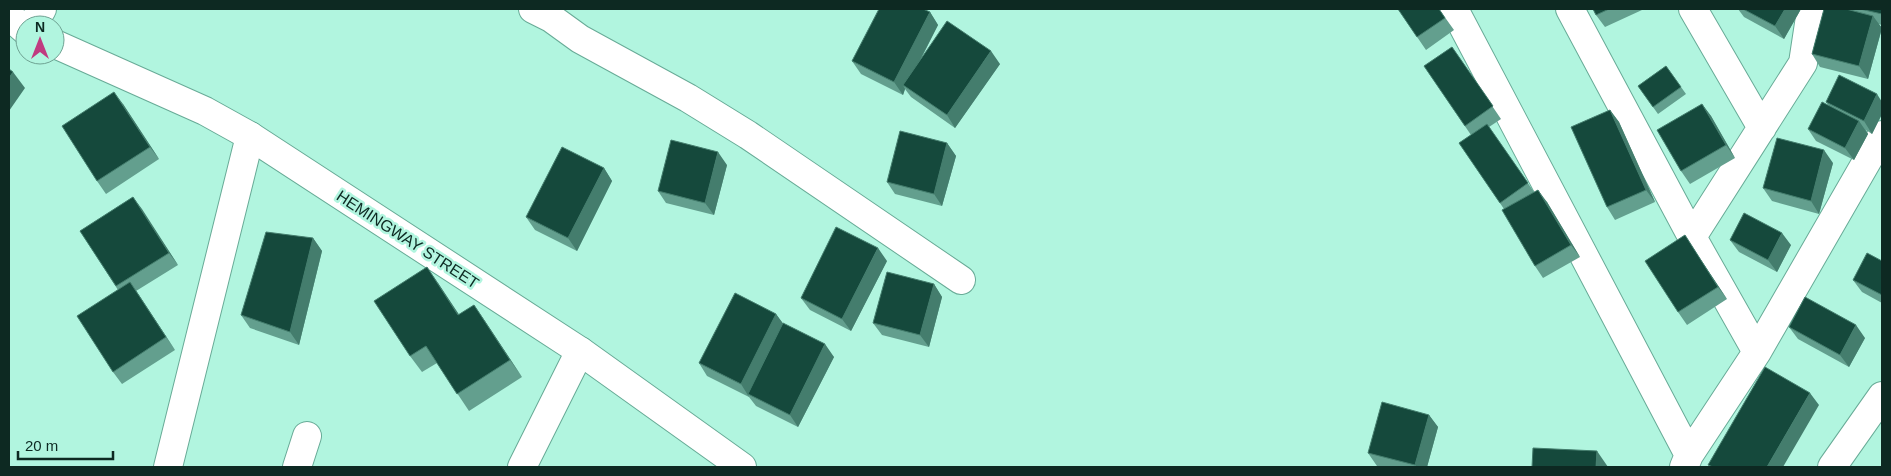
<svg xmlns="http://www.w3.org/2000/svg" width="1891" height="476" viewBox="0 0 1891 476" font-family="Helvetica,sans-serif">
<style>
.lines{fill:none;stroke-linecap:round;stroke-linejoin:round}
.minor-casing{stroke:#68ab97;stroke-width:30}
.secondary-casing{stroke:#68ab97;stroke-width:30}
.minor{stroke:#fff;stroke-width:28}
.secondary{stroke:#fff;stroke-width:28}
.wall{fill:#639f8e}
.shaded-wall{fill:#447d6d}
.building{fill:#15493c;stroke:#447d6d}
.labels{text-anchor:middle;stroke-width:5;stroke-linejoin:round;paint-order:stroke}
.street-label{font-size:16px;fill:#0d2922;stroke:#b1f5df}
</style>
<rect width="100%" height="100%" fill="#b1f5df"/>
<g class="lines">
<g class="minor-casing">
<path id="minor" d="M533 9 551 18 580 39 688 98 748 135 961 280
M1454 9 1689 455
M1570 9 1692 237 1757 352
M1693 9 1762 128
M32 25 42 9
M1692 237 1803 63 1810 17 1809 9
M168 467 250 136
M297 467 307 436
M522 467 580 351
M1684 467 1689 455 1757 352 1882 135
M1832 467 1882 396"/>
</g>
<g class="secondary-casing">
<path id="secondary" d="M9 16 25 30
M55 44 205 111 250 136 580 351 742 467"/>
</g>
<use href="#minor" class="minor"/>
<use href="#secondary" class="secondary"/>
</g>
<path class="wall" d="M1398 9H1439L1454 30 1426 50Z
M1593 9H1642V10L1605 27 1596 15Z
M1738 9H1801L1784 39 1744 17Z
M1823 9H1882V25L1878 24 1882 28 1868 79 1820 67 1812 54 1824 9Z
M930 12 938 25 921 59 1000 64 955 128 911 97 905 89 903 95 861 74 852 61Z
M1452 47 1501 119 1489 127 1534 192 1547 202 1580 257 1543 278 1535 266 1504 209 1459 143 1471 135 1424 66Z
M1666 66 1686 94 1658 114 1638 86Z
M1826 102H1882V114L1872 134 1866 130 1868 134 1854 160 1816 141 1808 129 1829 106Z
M123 104 159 159 106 194 97 181Z
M1702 104 1711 116 1735 158 1690 184 1681 171Z
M1610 110 1619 122 1655 202 1615 220 1607 207Z
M947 143 956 156 942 206 895 194 887 182Z
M1833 163 1819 214 1772 201 1763 188Z
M727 165 714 215 666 203 658 191Z
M604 168 612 181 577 251 535 230 526 217Z
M133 197 178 265 136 291 175 350 122 384 113 372 118 290 80 231Z
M313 238 322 251 299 345 250 328 241 315Z
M1730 240 1791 245 1777 272 1739 252Z
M1693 248 1727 299 1687 325 1678 312Z
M887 261 851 331 810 310 801 298Z
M1882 261V303L1862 292 1853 280Z
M438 283 459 315 474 305 522 377 469 411 437 363 422 372 410 356Z
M934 284 942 297 929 347 882 335 873 323Z
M776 314 783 324 834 357 798 427 756 406 749 397 707 376 699 363Z
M1789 327 1865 338 1849 367 1798 339Z
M1429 415 1438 427 1427 467H1383L1377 466 1368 453Z"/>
<path class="shaded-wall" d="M1785 9H1801L1784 39 1775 26Z
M930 12 938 25 906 87 903 85 905 89 903 95 894 82Z
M1873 16 1882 28 1868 79 1859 66Z
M991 51 1000 64 955 128 947 115Z
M13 72 25 88 9 111V78Z
M114 92 123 104 159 159 150 147Z
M1877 94 1882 102V114L1872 134 1864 121Z
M1702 104 1711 116 1735 158 1726 145Z
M1610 110 1619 122 1655 202 1646 190Z
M1859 121 1868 134 1854 160 1845 148Z
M947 143 956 156 942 206 934 194Z
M1824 150 1833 163 1819 214 1811 201Z
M718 152 727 165 714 215 705 203Z
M604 168 612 181 577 251 568 238Z
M1538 190 1547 202 1580 257 1571 245Z
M133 197 142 209 178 265 169 253Z
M1782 233 1791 245 1777 272 1768 260Z
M1685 235 1693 248 1727 299 1718 287Z
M313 238 322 251 299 345 290 332Z
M878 248 887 261 851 331 842 319Z
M427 267 438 283 470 331 458 315Z
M130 282 139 295 175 350 166 337Z
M934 284 942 297 929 347 920 335Z
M474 305 485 321 522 377 510 360Z
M776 314 785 326 748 394 749 397 741 384Z
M1856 325 1865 338 1849 367 1840 355Z
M825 344 834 357 798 427 790 415Z
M1810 393 1819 405 1783 467H1767Z
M1429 415 1438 427 1427 467H1417L1415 465Z
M1597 451 1608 467H1596Z"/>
<path class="building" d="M879 9H923L930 12 894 82 852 61Z
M1398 9H1439L1445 18 1417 37Z
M1593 9H1609L1596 15Z
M1743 9H1785L1775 26Z
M1824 9H1846L1873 16 1859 66 1812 54Z
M1860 9H1882V14Z
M947 21 991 51 947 115 903 85Z
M1452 47 1493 106 1465 126 1424 66Z
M1666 66 1681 87 1653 107 1638 86Z
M9 69 13 72 9 78Z
M1839 75 1877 94 1864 121 1826 102Z
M114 92 150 147 97 181 62 126Z
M1822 102 1859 121 1845 148 1808 129Z
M1702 104 1726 145 1681 171 1657 130Z
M1610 110 1646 190 1607 207 1571 127Z
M1487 124 1528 183 1500 203 1459 143Z
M900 131 947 143 934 194 887 182Z
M1777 138 1824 150 1811 201 1763 188Z
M671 140 718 152 705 203 658 191Z
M562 147 604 168 568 238 526 217Z
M1538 190 1571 245 1535 266 1502 210Z
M133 197 169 253 116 286 80 231Z
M1744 213 1782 233 1768 260 1730 240Z
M836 227 878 248 842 319 801 298Z
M266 232 313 238 290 332 241 315Z
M1685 235 1718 287 1678 312 1645 261Z
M1867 253 1882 261V295L1853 280Z
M427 267 458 315 474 305 510 360 457 394 426 346 410 356 374 301Z
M887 272 934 284 920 335 873 323Z
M130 282 166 337 113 372 77 316Z
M735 293 776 314 741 384 699 363Z
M1805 297 1856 325 1840 355 1789 327Z
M783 323 825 344 790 415 748 394Z
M1765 367 1810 393 1767 467H1713L1708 465Z
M1382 402 1429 415 1415 465 1368 453Z
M1533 448 1597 451 1596 467H1532Z"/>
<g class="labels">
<g class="street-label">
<text transform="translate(408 239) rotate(33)" y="6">HEMINGWAY STREET</text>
</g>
</g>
<rect width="1891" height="476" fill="none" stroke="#0d2922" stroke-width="20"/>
<g transform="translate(40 40)"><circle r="24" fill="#b1f5df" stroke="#6fa393"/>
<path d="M0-4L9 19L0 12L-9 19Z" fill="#c03b80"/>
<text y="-8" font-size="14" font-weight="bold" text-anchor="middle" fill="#0d2922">N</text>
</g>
<path d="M18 451v8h95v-8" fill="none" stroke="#0d2922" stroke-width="2.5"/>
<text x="25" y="451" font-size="15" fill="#0d2922" stroke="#b1f5df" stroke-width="4" paint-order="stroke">20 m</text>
</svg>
